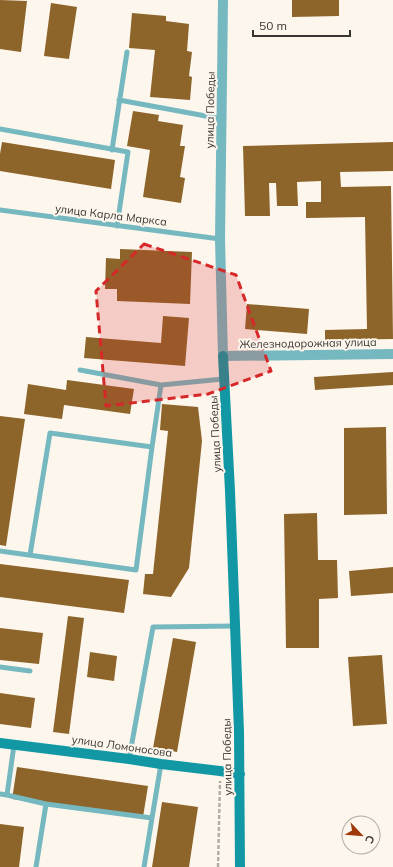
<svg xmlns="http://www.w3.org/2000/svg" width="393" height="867" viewBox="0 0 393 867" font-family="Mulish,sans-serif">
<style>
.building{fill:#8d6429}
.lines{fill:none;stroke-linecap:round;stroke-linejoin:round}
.path{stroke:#b2ada5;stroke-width:2.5;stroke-dasharray:4 2;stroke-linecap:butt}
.lane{stroke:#76b8c0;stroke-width:5}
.street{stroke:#76b8c0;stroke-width:10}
.secondary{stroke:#1198a4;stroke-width:10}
.marked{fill:#d62828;fill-opacity:0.2;stroke:#d62828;stroke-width:3;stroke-dasharray:8 5;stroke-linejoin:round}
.labels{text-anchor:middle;stroke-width:4;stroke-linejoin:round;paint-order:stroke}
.street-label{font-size:11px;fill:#383531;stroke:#fdf6ed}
</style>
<rect width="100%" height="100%" fill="#fdf6ed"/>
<path class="building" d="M0 0 27 1 21 52 0 49Z
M292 0H339V16L292 17Z
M51 3 77 7 69 59 44 56Z
M132 13 166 16V21L189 24 187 51 192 52 189 76 192 77 190 100 150 97 155 50 129 48Z
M133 111 159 115 158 121 183 125 180 146H185L180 177 185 178 181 203 143 197 150 150 127 146Z
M2 142 115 160 111 189 0 171V154Z
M393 142V171L340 172 341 187 391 186 393 339 325 340V330L367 329 365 217 306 218V202H321V181L297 182 298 206H277L276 183H269L270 216H245L243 146Z
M120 249 192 252 190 304 117 301V289H105L106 258 120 259Z
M247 304 309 309 307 334 245 329Z
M163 316 189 318 185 366 84 358 86 337 161 343Z
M393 372V385L315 390 314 377Z
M67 380 134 389 130 414 64 405 62 419 24 414 28 384 66 390Z
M162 404 198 407 202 441 189 568 171 597 143 594 145 574H153L168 431 160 430Z
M0 416 25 419 6 546 0 545Z
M386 427 387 514 344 515V428Z
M317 513 318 560H337L338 598 319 599V648H286L284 514Z
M0 564 129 580 124 613 0 597Z
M393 567V593L351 596 349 571Z
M68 616 84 618 69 734 53 732Z
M0 628 43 633 39 664 0 660Z
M173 638 196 642 177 752 153 748Z
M90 652 117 656 114 681 87 677Z
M382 655 387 724 353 726 348 657Z
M0 693 35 698 31 728 0 724Z
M17 767 148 786 143 817 12 799Z
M162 802 198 807 189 867H152Z
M0 824 24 827 19 867H0Z"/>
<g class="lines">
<path class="path" d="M218 867 220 781"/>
<path class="lane" d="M119 100 222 119
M0 129 128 152 117 226
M112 150 127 52
M0 210 220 239
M80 370 161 385
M152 447 161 385 223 379
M0 551 136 570 152 447 50 433 30 555
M0 667 30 671
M14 745 7 795 46 804
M129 759 153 627 235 626
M0 794 7 795
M152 818 161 764
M36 867 46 804 152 818 144 867"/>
<path class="street" d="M223 0 220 239 223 356 393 354"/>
<path class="secondary" d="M223 356 230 491 239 732 240 867
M0 743 129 759 161 764 220 771 240 774"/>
</g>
<path class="marked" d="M144 244 236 275 271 371 208 394 106 406 96 291Z"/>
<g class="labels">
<g class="street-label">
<text transform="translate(210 110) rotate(-89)" y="4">улица Победы</text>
<text transform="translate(111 215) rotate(7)" y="4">улица Карла Маркса</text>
<text transform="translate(308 343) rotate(-1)" y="4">Железнодорожная улица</text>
<text transform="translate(215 434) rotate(-93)" y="4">улица Победы</text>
<text transform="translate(122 746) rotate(8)" y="4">улица Ломоносова</text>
<text transform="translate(227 757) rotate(-91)" y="4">улица Победы</text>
</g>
</g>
<g transform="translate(361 835) rotate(116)"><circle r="19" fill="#fdf6ed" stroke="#aea9a2"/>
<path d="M0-3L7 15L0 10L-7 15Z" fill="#9f390c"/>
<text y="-6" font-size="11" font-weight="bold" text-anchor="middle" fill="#383531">С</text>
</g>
<path d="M253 30v6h97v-6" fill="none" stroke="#383531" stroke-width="2"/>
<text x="259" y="30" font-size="12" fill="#383531" stroke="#fdf6ed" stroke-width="3" paint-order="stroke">50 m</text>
</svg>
